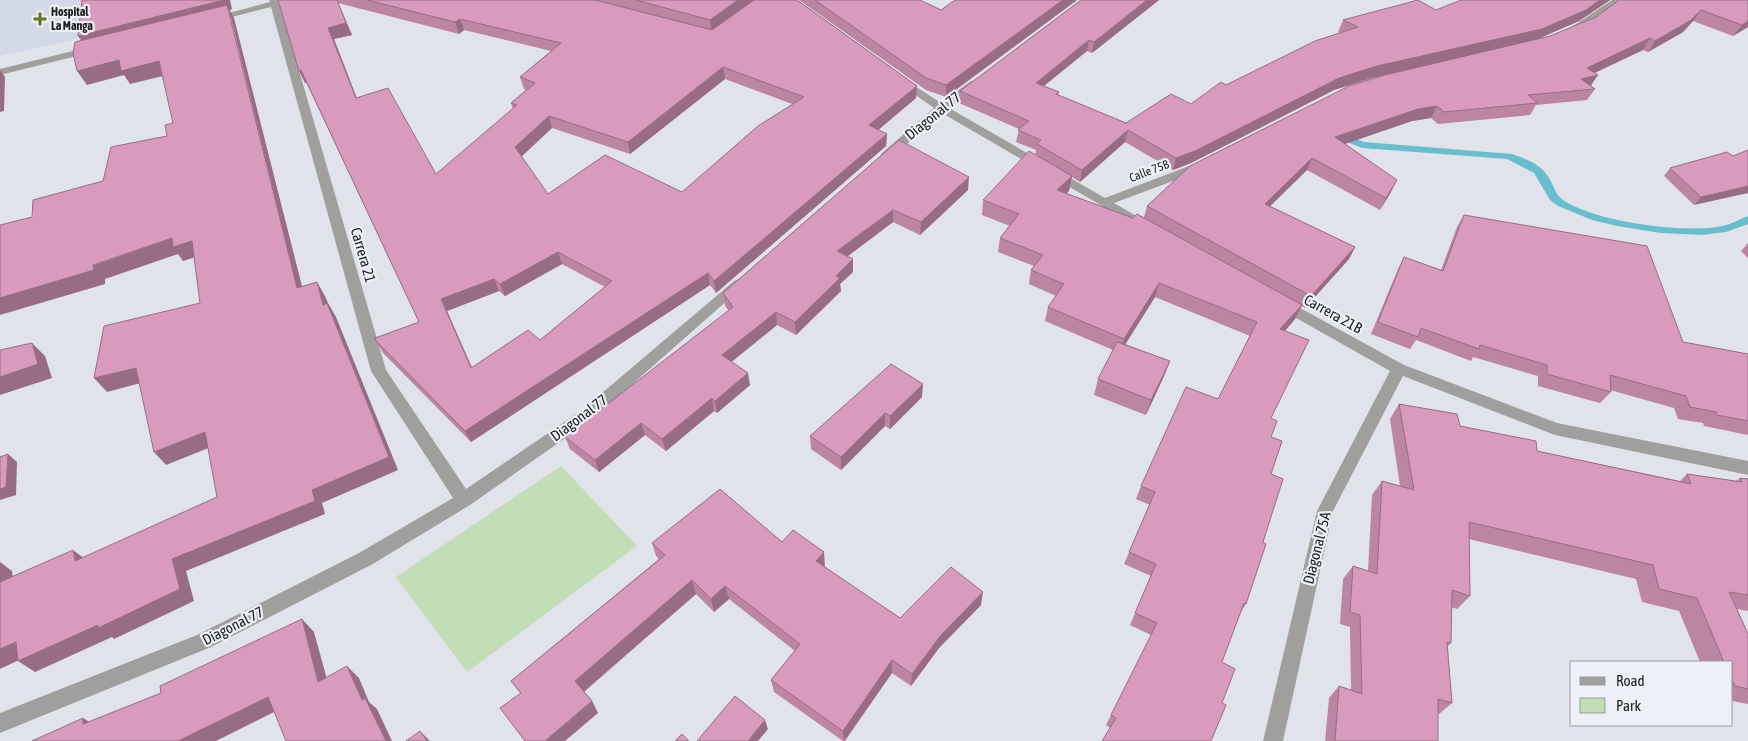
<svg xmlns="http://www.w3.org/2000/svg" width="1748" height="741" viewBox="0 0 1748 741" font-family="'Asap Condensed',sans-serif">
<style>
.built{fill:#d2d8e5}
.green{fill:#c3ddb6}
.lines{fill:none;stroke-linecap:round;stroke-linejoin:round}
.stream{fill:#69becd;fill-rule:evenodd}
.street{fill:#a19f9d;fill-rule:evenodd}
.wall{fill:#bb85a3;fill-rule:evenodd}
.shaded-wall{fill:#986c84}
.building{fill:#d99bbd;stroke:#986c84;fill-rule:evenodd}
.poi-dot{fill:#677521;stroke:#edf0f6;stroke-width:2}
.labels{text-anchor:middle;stroke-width:4.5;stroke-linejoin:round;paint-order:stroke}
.far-poi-label{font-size:12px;font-weight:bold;fill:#1b1c1e;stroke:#edf0f6;text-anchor:start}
.far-street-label{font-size:12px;fill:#1b1c1e;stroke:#edf0f6}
.street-label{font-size:15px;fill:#1b1c1e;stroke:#edf0f6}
</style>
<rect width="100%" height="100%" fill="#e0e3e9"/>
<path class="built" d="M0 0H83L78 39 0 56Z"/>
<path class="green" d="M561 466 637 546 467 672 396 577Z"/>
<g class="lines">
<path class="stream" d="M1337 132 1364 142 1512 154C1526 159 1541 164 1549 178 1554 186 1555 194 1563 200 1595 222 1685 234 1723 226 1732 224 1739 219 1748 216V224L1726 232 1702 235 1661 233 1617 226 1592 220 1558 206 1550 200 1534 173 1507 159 1362 148 1334 137 1332 135Z"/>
<path class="street" d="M269 0H294L280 5 386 370 466 489 582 410 734 281 739 279 746 284 594 418 470 505 371 565 211 647 0 733V713L197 635 359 553 453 498 371 371 271 7 212 22 207 19 270 2Z
M1612 0H1624L1581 30H1573V26Z
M93 46 98 49 97 51 0 75V69Z
M901 77 941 103 971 81H979V85L949 108 1105 198 1197 163 1201 162 1207 166 1205 169 1114 203 1145 221 1146 224 1140 228 942 113 890 159H882L880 156 882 153 934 108 897 82V78Z
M1280 297 1404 365 1557 423 1748 461V475L1555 435 1403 376 1333 511 1283 741H1263L1317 511 1390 371 1275 306 1273 302Z"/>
</g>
<path class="wall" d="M278 0H797L917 86 916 98 878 130 887 134 886 146 716 293 710 285 471 442 383 353 376 341 419 322 306 82 305 83ZM338 3 459 34 464 30 551 51 520 77 524 89 526 90 511 103 513 109 436 174 357 98 334 39 352 35ZM725 79 792 104 682 192 548 194 521 156 552 128 630 154ZM562 264 605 287 540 340 472 367 447 311 499 291 505 296Z
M799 0H920L941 10 955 0H1077L946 97 926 90Z
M1081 0H1159L1092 53 1087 51 1044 86 1059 92 1058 95 1126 123 1191 104 1226 85 1341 33 1338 32 1343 20 1436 10 1461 0H1610L1579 21 1538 39 1748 0V27L1733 36 1693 21 1683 32 1648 52 1643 50 1595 73 1591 86 1595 89 1587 100 1536 105 1530 115 1438 124 1431 118 1412 121 1345 144 1391 192 1380 210 1307 170 1270 206 1355 247 1349 259 1305 308 1302 306 1295 319 1285 331 1271 418V474L1263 542 1246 604 1239 615 1110 728 1106 725 1151 635 1130 625 1151 576 1124 564 1150 505 1136 499 1141 486 1218 399 1250 336 1155 297 1125 344 1170 361 1164 376 1146 415 1094 395 1098 379 1113 350 1045 321 1048 307 1056 296 1029 284 1031 270 1034 266 998 252 1000 238 1010 226 982 215 983 200 1035 155 1036 150 1016 142 1019 129 959 103 960 91ZM1385 75 1147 206 1144 217 1133 218 1066 193 1069 191 1072 177 1080 182 1125 142 1173 170 1191 163 1334 90 1372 78Z
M899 140 968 190 920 235 893 222 847 257 853 272 840 284 841 291 796 335 777 325 731 362 750 385 717 413 714 411 666 451 645 435 599 472 570 449 565 437 729 311 725 306 723 293Z
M1748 150 1694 205 1664 176 1670 168 1733 156Z
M1464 215 1683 342 1748 354V435L1704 426 1703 423 1678 419 1674 408 1610 390 1611 392 1600 403 1538 386V376L1473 357 1471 361 1416 340 1410 349 1371 334 1398 269 1404 257 1441 270 1457 227Z
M1748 243V258L1741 251Z
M922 397 890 429 885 426 841 470 811 449 810 436Z
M1399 404 1460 426 1537 451 1680 481 1687 474 1736 481 1740 478 1748 479V611L1737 609 1748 634V704L1732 701V662H1700L1679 611 1642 602 1636 579 1469 539 1470 596 1457 609 1451 607V643L1447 647 1452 703 1439 714H1438V741H1325L1329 698 1339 686 1351 690 1350 627 1340 624 1343 579 1353 566 1368 571 1372 495 1382 481 1400 486 1390 419Z
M782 542 825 566 824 567 900 618 981 605 939 648 911 686 892 673 845 741H843L774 692 771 680 795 651 729 599 714 612 696 594 584 692 592 701 598 713 520 693 511 681 659 559 656 556 652 543Z"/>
<path class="shaded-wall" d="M224 0H230L232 9 230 10 234 18 306 302 297 288 229 10 85 46 78 36Z
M337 0 352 35 334 39 361 110 356 98 328 28Z
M738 0H755L712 31 710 20Z
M1063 0H1077L946 97V85Z
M1147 0H1159L1092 53 1094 42Z
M1600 0H1610L1579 21 1535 40 1372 78 1334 90 1191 163 1173 170 1176 158 1339 78 1377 66Z
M1701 10 1693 21 1683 32 1648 52 1655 41Z
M460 19 464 30 459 34 455 22Z
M1748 21V27L1733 36 1742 25Z
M1650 38 1643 50 1583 78 1598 75 1590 87 1573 91 1587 68Z
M1089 40 1087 51 1034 94 1036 83Z
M119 60 159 61 167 75 130 84 124 75 87 85 77 71Z
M723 67 725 79 630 154 628 142Z
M0 70 5 77 4 111 0 112Z
M301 70 307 82 305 83 299 71Z
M917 86 916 98 870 137 869 125Z
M1437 106 1431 118 1412 121 1330 149 1335 137 1418 109Z
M549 116 552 128 519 159 515 147Z
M1128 130 1125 142 1080 182 1082 170Z
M887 134 886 146 716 293 714 281Z
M1312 158 1307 170 1260 216 1265 204Z
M1072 176 1069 191 1054 204 1057 190Z
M969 177 968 190 920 235 921 222Z
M1397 180 1391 192 1380 210 1386 198Z
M1748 186V193L1694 205 1701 197Z
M893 210V222L837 264V251Z
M172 238 192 241 202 255 183 261 178 254 105 279V284L0 315V298Z
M1355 247 1349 259 1305 308 1311 296Z
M558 252 562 264 505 296 500 284Z
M853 259V272L840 284 841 291 796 335 795 322 836 276Z
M708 273 710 285 471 442 465 431Z
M494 279 499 291 447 311 477 380 441 299Z
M317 282 325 296 328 303 336 317 398 470 322 503 325 514 186 571 194 601 114 639 112 637 35 672 18 661 172 559 312 490 323 305Z
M1159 283 1155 297 1120 353 1124 339Z
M1302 305 1295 319 1274 343 1280 329Z
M776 312 777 325 724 368 722 355Z
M32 343 45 356 52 378 0 395V377Z
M1170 361 1164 376 1146 415 1151 400Z
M136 368 148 381 107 392 94 378Z
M748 373 750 385 717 413 715 401Z
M923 384 922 397 890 429V416Z
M712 398 714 411 666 451 662 439Z
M885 413V426L841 470V457Z
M641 423 645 435 599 472 595 460Z
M205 432 216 445 166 465 154 452Z
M8 454 17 462 16 495 0 500V489Z
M73 550 89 562 75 561Z
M824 552 825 566 817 575 816 561Z
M0 562 12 571 15 595 0 585Z
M692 580 696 594 582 693 575 681Z
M725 586 729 599 714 612 711 599Z
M983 592 981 605 939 648 911 686 912 674 941 635Z
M302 619 314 632 331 694 318 682Z
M16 642 34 653 0 669V649Z
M892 660V673L844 741 843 731Z
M347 666 359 678 369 702 377 709 392 741H386L362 700Z
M268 697 282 708 216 741H178Z
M592 701 598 713 565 741H545Z
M83 718 101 729 83 724Z
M765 720 768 729 758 741H748Z
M420 731 430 741H427Z"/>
<path class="building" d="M82 0H224L78 36Z
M278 0H337L346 23 328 28 356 98 388 88 436 174 517 105 511 103 535 83 520 77 561 43 460 19 455 22 367 0H594L599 1 712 30 754 0H797L917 86 869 125 887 134 714 281 708 273 465 431 376 341 375 338 419 322 301 70 299 71ZM723 67 804 97 758 126 682 192 605 155 548 194 515 147 549 116 628 142ZM558 252 612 281 540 340 528 330 471 368 441 299 494 279 500 284Z
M636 0H738L710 20Z
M815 0H920L941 10 955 0H1063L946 85 926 78Z
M1081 0H1147L1094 42 1089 40 1036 83 1059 92 1056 94 1126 123 1171 94 1191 104 1221 82 1226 85 1315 41 1358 27 1343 20 1418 0 1436 10 1461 0H1600L1586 10 1542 29 1377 66 1339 78 1195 151 1176 158 1128 130 1082 170 1037 144 1041 140 1018 130 1029 121 960 91Z
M1619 0H1748V21L1742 25 1701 10 1691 20 1655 41 1650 38 1587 68 1598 75 1581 79 1595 89 1528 95 1537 103 1444 112 1437 106 1418 109 1335 137 1397 180 1386 198 1312 158 1265 204 1355 247 1311 296 1147 206 1190 166 1349 86 1385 75 1550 36 1596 17Z
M227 5 297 288 317 282 323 305 327 303 389 457 312 490 315 501 172 559 180 589 98 628V625L18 661 16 642 0 649V582L73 550 75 561 217 497 205 432 154 452 136 368 94 378 104 326 200 303 192 241 173 247 172 238 93 265 94 270 0 298V225L32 217 33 200 103 181 111 147 167 136 165 125 173 123 159 61 121 71 119 60 77 71 73 53 75 42Z
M899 140 969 177 921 222 893 210 837 251 853 259 836 276 840 278 795 322 776 312 722 355 748 373 715 401 712 398 662 439 641 423 595 460 565 437 733 307 723 293Z
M1748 150V186L1701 197 1670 168 1727 152 1733 156Z
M1029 151 1072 176 1057 190 1133 218 1137 214 1302 305 1280 329 1309 340 1271 418 1277 421 1271 437 1282 441 1271 474 1283 479 1263 542 1266 544 1246 604 1244 603 1222 662 1235 669 1222 703 1226 705 1211 741H1102L1116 718 1111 715 1157 623 1135 613 1156 564 1129 552 1155 492 1141 486 1186 387 1218 399 1257 322 1159 283 1124 339 1048 307 1064 284 1031 270 1043 255 1000 238 1019 214 983 200Z
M1464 215 1647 246 1683 342 1748 354V421L1717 415 1716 412 1690 407 1686 396 1610 375 1611 392 1547 374V365L1480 345 1479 349 1421 328 1418 337 1378 322 1404 257 1443 271Z
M1117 342 1170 361 1151 400 1098 379Z
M32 343 38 364 0 377V350Z
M891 364 923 384 890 416 885 413 841 457 810 436Z
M1399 404 1457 414 1460 426 1536 441 1537 451 1691 484 1687 474 1742 482 1740 478 1748 479V595L1729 592 1748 634V689L1735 686 1732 680V662H1724L1697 598 1659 589 1653 565 1469 522 1470 596 1452 590 1451 643 1447 642 1452 703 1438 699V741H1335L1339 686 1362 694 1360 615 1350 612 1353 566 1377 574 1382 481 1414 490Z
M8 454 6 487 0 489V457Z
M720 489 782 542 793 530 824 552 816 561 900 618 951 567 983 592 941 635 912 674 892 660 843 731 771 680 800 644 725 586 711 599 692 580 575 681 592 701 545 741H525L500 708 521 693 511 681 665 555 652 543Z
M302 619 318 682 347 666 362 700 365 698 386 741H286L268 697 178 741H32L83 718V724L161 693 160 686Z
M735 696 765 720 748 741H697Z
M420 731 427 741H406Z
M682 734 689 741H675Z"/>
<path class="poi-dot" d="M37.5 11.5h5v5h5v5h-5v5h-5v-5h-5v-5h5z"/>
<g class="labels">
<g class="far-poi-label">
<text x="51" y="16">Hospital<tspan x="51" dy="14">La Manga</tspan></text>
</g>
<g class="far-street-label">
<text transform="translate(1149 171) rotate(-21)" y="4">Calle 75B</text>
</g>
<g class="street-label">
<text transform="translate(933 116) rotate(-39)" y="5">Diagonal 77</text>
<text transform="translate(363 255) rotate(74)" y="5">Carrera 21</text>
<text transform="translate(1333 314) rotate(29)" y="5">Carrera 21B</text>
<text transform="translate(579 418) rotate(-37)" y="5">Diagonal 77</text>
<text transform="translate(1317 548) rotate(-76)" y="5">Diagonal 75A</text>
<text transform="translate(233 626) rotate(-27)" y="5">Diagonal 77</text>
</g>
</g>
<rect x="1570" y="661" width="162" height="65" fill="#edf0f6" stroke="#999ba0"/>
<rect x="1580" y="677" width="25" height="8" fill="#a19f9d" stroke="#999ba0"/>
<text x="1616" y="686" font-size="15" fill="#1b1c1e">Road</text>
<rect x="1580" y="698" width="25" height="15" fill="#c3ddb6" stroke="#999ba0"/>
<text x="1616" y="711" font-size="15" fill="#1b1c1e">Park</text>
</svg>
